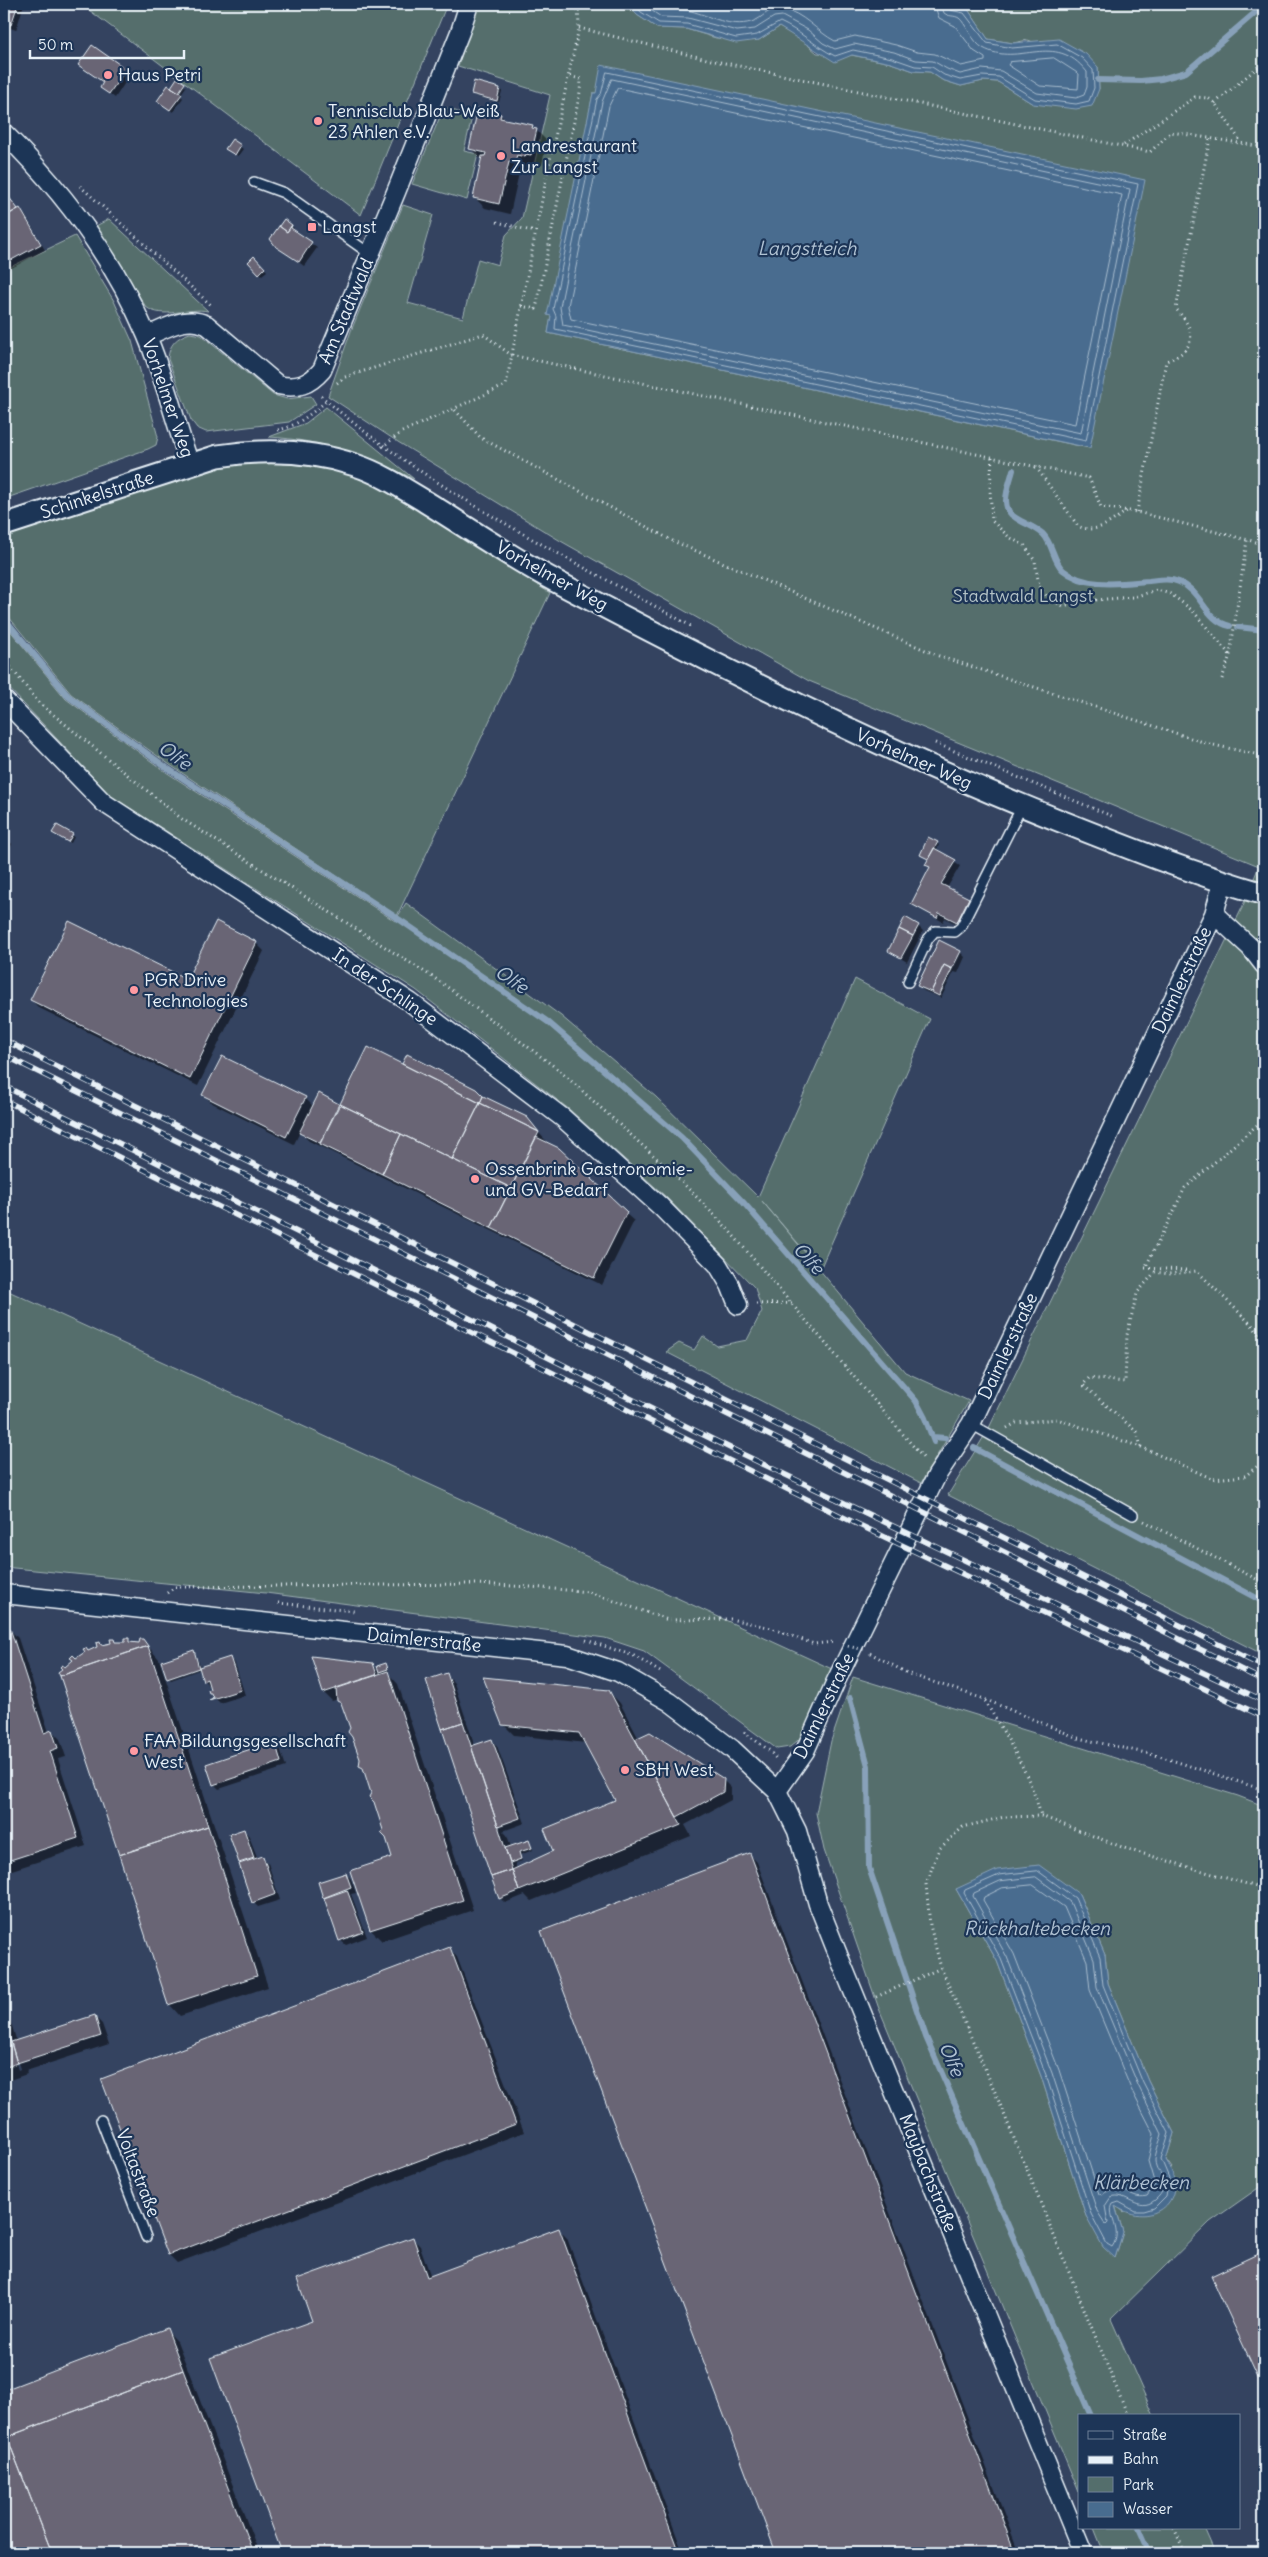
<svg xmlns="http://www.w3.org/2000/svg" width="1268" height="2557" viewBox="0 0 1268 2557" font-family="Delius,sans-serif">
<style>
.green{fill:#546e6c;stroke:#9eb0b2;fill-rule:evenodd}
.water{fill:#486c8f;stroke:#88a1b9}
.shadow{fill:#0007}
.lines{fill:none;stroke-linecap:round;stroke-linejoin:round}
.shore{stroke:#a8bcce;stroke-width:1}
.stream{stroke:#88a1b9;stroke-width:6}
.building{fill:#696574;stroke:#e8f1f8}
.service-casing{stroke:#e8f1f8;stroke-width:12}
.minor-casing{stroke:#e8f1f8;stroke-width:21}
.tertiary-casing{stroke:#e8f1f8;stroke-width:25}
.path{stroke:#e8f1f8;stroke-width:3;stroke-dasharray:1 4;stroke-linecap:butt}
.service{stroke:#1d3557;stroke-width:9}
.minor{stroke:#1d3557;stroke-width:18}
.tertiary{stroke:#1d3557;stroke-width:21}
.rail-casing{stroke:#e8f1f8;stroke-width:5.5}
.rail{stroke:#1d3557;stroke-width:4;stroke-dasharray:11;stroke-linecap:butt}
.path-bridge{stroke:#e8f1f8;stroke-width:3;stroke-dasharray:1 4;stroke-linecap:butt}
.poi-dot{fill:#ff9aa2;stroke:#1d3557;stroke-width:2}
.labels{text-anchor:middle;stroke-width:4.5;stroke-linejoin:round;paint-order:stroke}
.poi-label{font-size:18px;fill:#e8f1f8;stroke:#1d3557;text-anchor:start}
.street-label{font-size:18px;fill:#e8f1f8;stroke:#1d3557}
.park-label{font-size:18px;fill:#b4c3c7;stroke:#1d3557}
.water-label{font-size:19px;font-style:italic;fill:#b0c2d3;stroke:#1d3557}
</style>
<rect width="100%" height="100%" fill="#344360"/>
<filter id="ink" filterUnits="userSpaceOnUse"><feTurbulence type="fractalNoise" baseFrequency=".02" numOctaves="2"/><feDisplacementMap in="SourceGraphic" scale="10" xChannelSelector="R" yChannelSelector="G"/><feConvolveMatrix kernelMatrix="1 2 1 2 8 2 1 2 1" color-interpolation-filters="sRGB"/></filter>
<g filter="url(#ink)">
<path class="green" d="M81 4H447L361 215Z
M478 4H628L637 15 657 28 686 29 716 38 759 40 779 27 802 40 817 53 851 55 891 63 914 71 930 72 942 80 961 86 983 81 998 82 1033 104 1099 89 1098 67 1028 40 1013 43 988 39 967 8 936 4H1264V1655L948 1495 988 1430 1242 908 1259 866 809 681 559 540 398 442 328 396 351 331 403 205 433 215 408 303 463 318 478 259 498 265 506 235 522 218 550 95 458 66ZM593 93H596L1089 448 548 333Z
M444 107 472 117 464 151 478 154 467 200 412 184Z
M109 219 208 311C188 307 163 320 146 307L96 226Z
M75 236 114 301 132 341 158 437 156 445 148 449 4 499V270Z
M190 333 201 335 273 395 287 399 311 396 316 404 289 422 206 432 197 428 191 420 168 359C169 344 177 337 190 333Z
M326 407 414 479C368 456 321 440 269 437L306 423Z
M249 461 313 466 348 473 388 491 550 593 397 916 170 765 71 694 4 611V536L193 473Z
M4 623 66 699 166 772 395 921 406 903 561 1016 656 1097 758 1197 855 979 930 1019 820 1269 762 1201 905 1372 969 1401 921 1483 666 1352 679 1343 694 1350 703 1336 717 1346 747 1340 762 1311 755 1288 665 1196 570 1110 416 990 111 796 4 683Z
M4 1289 832 1669 804 1735 790 1747 777 1749 644 1651 605 1638 266 1593 4 1567Z
M853 1677 1238 1796 1264 1806V2184L1210 2222 1111 2319 1154 2416H1079V2492L878 2006 824 1850 816 1813 831 1741ZM956 1889 1079 1894 1105 1955 1108 1983 1148 2081 1174 2133 1166 2160 1172 2168 1124 2212 1115 2205 1123 2232 1115 2258 1086 2216 1041 2076 997 1961Z
M1094 2528H1204L1215 2553H1104Z"/>
<path class="water" d="M628 4H936L967 8 988 39 1013 43 1059 39 1086 54 1098 67 1099 89 1092 106 1076 109 1033 104 998 82 983 81 961 86 942 80 930 72 914 71 891 63 852 55 835 62 779 27 759 40 736 43 686 29 657 28 637 15Z
M601 65 1145 180 1090 448 548 333 551 316 547 315 593 93H596Z
M1039 1865 1079 1894 1105 1955 1108 1983 1148 2081 1174 2133 1166 2160C1191 2199 1154 2231 1115 2206L1123 2232 1115 2258 1103 2247 1086 2216 1041 2076 997 1961 956 1889 997 1870Z"/>
<path class="shadow" d="M4 4H24L16 30 10 28 8 32 4 31Z
M4 42 9 46 4 61Z
M80 65 125 70 130 75 115 98 101 87 104 83Z
M178 80 186 87 180 95 183 98 173 112 160 103Z
M475 83 500 89 502 91 499 102 475 96 472 94Z
M500 115 506 120 532 126 547 141 542 165 537 164 536 167 528 165 526 172 519 173 510 214 485 208 474 197 482 160 470 148Z
M232 141 243 149 238 156 229 151Z
M5 193 18 211 25 215 45 250 8 270 4 266V248L7 246 4 241Z
M291 226 294 228 292 230 317 248 304 266 277 246Z
M254 257 267 271 262 275 249 262Z
M54 833 72 835 74 837 71 843Z
M4 836 12 844 4 862Z
M937 843 939 845 936 851 960 866 947 888 974 905 962 927 945 918 943 922 913 904 931 869 927 864 929 860 921 855Z
M918 926 923 931 907 962 889 951Z
M256 943 264 951 198 1086 39 1008 31 1000 188 981Z
M960 952 965 957 958 973 954 972 941 998 924 991 918 985Z
M368 1048 407 1068 483 1097 529 1121 546 1141 545 1143 634 1221 602 1285 309 1141 300 1132 294 1144 212 1103 204 1095 305 1098 314 1107 319 1095 340 1106Z
M10 1630 18 1638 49 1732 52 1731 60 1739 66 1757 58 1759 86 1846 12 1870 4 1862V1632Z
M128 1639 132 1643 140 1644 141 1641 146 1644 159 1659 268 1987 180 2016 170 2005 60 1672 63 1667 65 1669 76 1659 99 1648V1643L102 1646 112 1644 114 1640 117 1643H126Z
M194 1651 201 1668 230 1659 235 1664 245 1695 220 1703 210 1693 212 1690 204 1680 201 1669 171 1680 168 1678Z
M312 1658 372 1664 381 1673 379 1667 386 1665 388 1667 389 1672H387L398 1684 473 1910 382 1941 371 1930 352 1872 394 1858 365 1771 360 1766 361 1759 343 1705 338 1699 332 1701 324 1693Z
M446 1675 454 1683 475 1746 492 1740 497 1746 525 1823 503 1831 507 1835 511 1847 529 1841 533 1850 520 1855 522 1861 515 1863 517 1869 555 1851 617 1800 586 1743 514 1735 503 1724 609 1692 620 1703 639 1739 723 1780 731 1788V1800L685 1825 691 1836 531 1901 525 1895 505 1903 500 1898Z
M275 1743 280 1748 286 1767 219 1789 214 1784Z
M244 1830 249 1836 258 1859 263 1858 268 1863 280 1900 258 1907 253 1902 240 1863Z
M749 1854 757 1862 1019 2553H777L542 1932Z
M346 1874 351 1879 356 1893 351 1894 367 1937 346 1945 340 1940 319 1883Z
M449 1949 457 1957 524 2132 177 2263 169 2255Z
M4 2001 17 2042 94 2016 102 2024 109 2044 26 2071 27 2074 4 2082V2025L18 2070 20 2069 4 2017Z
M559 2230 567 2238 683 2553H284L212 2359 314 2321 412 2238 420 2246 431 2277Z
M1264 2252V2387L1212 2277Z
M166 2330 177 2341 259 2553H4V2392Z"/>
<g class="lines">
<path class="shore" d="M635 4 641 12 659 23 687 24 736 38 757 35 780 22C800 31 815 46 835 56L853 50 892 58 915 66 932 67 944 75 960 80 982 76 999 77 1035 99 1076 104 1089 101 1094 88 1093 70 1082 58 1057 44 1012 48 987 43 964 13 950 10 948 4
M642 4 661 17 688 18 737 31 755 29 774 17 782 16 808 30 823 43 835 49 854 44 894 52 916 60 933 61 947 69 960 74 982 69 1001 71 1037 93 1076 98 1084 95 1087 87V72C1054 30 1019 68 983 48 973 43 965 22 959 18 954 15 949 17 944 13L941 4
M654 4C666 11 678 8 691 11 710 16 731 28 751 22 763 19 769 6 782 9 803 12 817 32 835 41L855 36 896 45 917 52 935 54 961 66 985 61V58L974 51 955 26 939 18 934 4
M1054 58 1079 74 1078 89 1040 86 1008 65 1010 62Z
M607 72 1138 184 1086 441 555 329 556 316 553 309 597 99 601 94Z
M612 79 1130 189 1081 433 563 325 560 307 602 102Z
M618 88 1122 195 1075 424 571 319 568 306 609 106Z
M1038 1871 1075 1898 1100 1957 1103 1985 1143 2083 1169 2133 1161 2159 1169 2178 1166 2196 1154 2208 1144 2211H1135L1119 2202 1113 2204C1106 2216 1124 2230 1112 2247L1107 2244 1091 2214 1046 2075 1001 1959 964 1893 965 1890 999 1875Z
M1036 1877 1070 1902 1094 1959 1097 1987 1138 2085 1162 2134C1160 2142 1155 2152 1155 2161 1156 2175 1173 2185 1155 2200 1138 2214 1127 2191 1111 2197L1105 2206 1108 2223 1106 2225 1097 2211 1052 2073 1007 1957 973 1896 974 1893 1000 1881Z
M1033 1885 1064 1907 1087 1961 1090 1990 1131 2089 1154 2134 1148 2161 1155 2185 1147 2196C1128 2201 1123 2178 1102 2195L1099 2194 1059 2070 1014 1954 983 1900 984 1897 1002 1888Z"/>
<path class="stream" d="M1098 80 1141 81 1161 79 1186 72 1264 5
M1013 470C1009 486 998 508 1016 518 1025 524 1035 527 1043 534 1053 544 1053 561 1063 570 1086 589 1122 583 1149 581 1159 580 1169 578 1179 582 1202 591 1205 621 1230 626
M4 618 68 696 167 768 403 922 548 1022 682 1138 743 1202 916 1401 925 1418 934 1442
M1238 627 1264 630
M933 1437 945 1438
M974 1448 1264 1602
M850 1698 868 1766 869 1868 926 2037 1091 2416
M1139 2528 1150 2553"/>
</g>
<path class="building" d="M4 4H18L11 25 5 23 4 27Z
M92 45 126 69 109 94 100 88 103 82 78 65Z
M177 78 185 83 179 92 171 87Z
M474 81 500 88 497 101 471 94Z
M168 85 182 94 170 110 157 101Z
M478 108 501 114 500 118 533 125 532 128 537 129 531 155 526 154 525 157 517 155 515 161 509 162 499 204 473 198 482 156H485L486 153 469 149Z
M232 139 241 145 235 155 225 149Z
M5 192 18 209 4 217V193Z
M20 208 41 244 4 264V217Z
M284 219 292 225 287 232 279 226Z
M292 225 291 228 312 242 299 262 276 247 270 239 279 226 287 232Z
M254 256 265 268 259 274 248 262Z
M57 825 73 834 68 842 52 833Z
M928 837 938 842 928 859 920 855Z
M934 848 956 860 941 884 969 898 957 922 939 913 937 918 911 904 930 867 925 865Z
M905 917 919 925 913 936 899 929Z
M69 921 187 979 216 921 257 942 190 1079 30 1000Z
M899 929 913 936 901 958 888 951Z
M939 940 961 951 952 969 944 965 931 992 917 986Z
M944 965 952 969 939 996 931 992Z
M368 1047 480 1103 452 1159 340 1104Z
M407 1054 476 1089 483 1096 480 1103 402 1064Z
M222 1056 306 1097 286 1137 202 1095Z
M319 1093 339 1104 320 1143 299 1133Z
M483 1096 527 1117 539 1132 480 1103Z
M480 1103 539 1132 511 1188 452 1159Z
M340 1104 401 1134 382 1174 320 1144Z
M401 1134 511 1188 491 1228 382 1174Z
M536 1137 559 1148 627 1212 594 1278 491 1228Z
M10 1628 44 1733 52 1730 58 1748 50 1751 78 1838 4 1862V1630Z
M125 1638H129V1642L139 1643 140 1639H143L148 1646 60 1676 58 1672 62 1669 60 1667 62 1665 65 1667 73 1660 70 1658 73 1655 76 1658 85 1652 83 1649 86 1648 88 1651 97 1647 96 1643 100 1642 101 1645 111 1643 110 1639H114L115 1642H125Z
M148 1646 208 1826 119 1855 60 1676Z
M194 1650 199 1668 167 1679 161 1661Z
M311 1656 373 1663 377 1675 323 1693Z
M230 1657 241 1690 209 1700 213 1698 211 1693H209L208 1690 210 1689 207 1679 203 1681 199 1667Z
M386 1663 388 1669 379 1672 377 1666Z
M388 1671 463 1900 370 1930 350 1871 392 1857 386 1838 381 1833 383 1830 374 1802 369 1797 371 1793 363 1768 359 1766 360 1759 352 1737 348 1732 350 1728 341 1703 337 1701 336 1688Z
M447 1673 463 1722 442 1729 426 1680Z
M483 1677 609 1690 681 1825 519 1891 512 1870 553 1851 544 1829 615 1800 579 1733 502 1725Z
M463 1722 498 1826 499 1825V1829L512 1870 491 1877 442 1729Z
M650 1732 724 1779 723 1792 677 1817 635 1739Z
M492 1739 520 1818 498 1826 471 1746Z
M275 1741 281 1762 213 1785 206 1764Z
M208 1826 257 1976 168 2005 119 1855Z
M244 1829 254 1858 239 1863 229 1834Z
M529 1840 532 1848 519 1852 521 1859 510 1863 505 1848Z
M750 1853 1015 2553H776L541 1931Z
M263 1856 276 1894 252 1903 239 1864Z
M512 1870 519 1891 499 1899 491 1877Z
M346 1873 351 1887 323 1898 318 1882Z
M347 1890 363 1932 339 1941 324 1898Z
M450 1947 516 2124 168 2255 101 2079Z
M95 2015 101 2036 17 2063 11 2042Z
M4 2021 17 2063 4 2068Z
M559 2228 679 2553H282L210 2358 312 2321 297 2279 413 2237 427 2277Z
M1264 2251V2390L1211 2276Z
M167 2328 183 2370 4 2438V2390Z
M183 2370 253 2553H52L7 2437Z
M7 2437 52 2553H4V2438Z"/>
<g class="lines">
<g class="service-casing">
<path id="service" d="M254 182 284 193 370 254
M908 982 928 939 935 931 955 932 961 927 1022 806
M971 1424 1133 1515
M101 2120 146 2237"/>
</g>
<g class="minor-casing">
<path id="minor" d="M4 133C63 191 113 257 146 334 164 376 175 421 190 465
M147 336C167 328 186 315 207 325L278 385C297 389 309 385 322 370L396 192 460 32 469 4
M4 700 104 803 410 1002 563 1118 661 1207 718 1265 730 1285 738 1305
M1214 914 1250 947 1264 965
M4 1594 567 1655 618 1672 670 1702 732 1749 777 1791 797 1831 818 1904 837 1952 1083 2553
M777 1791 805 1751 836 1681 937 1475 971 1424 1214 914 1223 881"/>
</g>
<g class="tertiary-casing">
<path id="tertiary" d="M4 525 218 456C263 449 311 450 355 465 380 473 403 488 426 502 470 529 513 559 559 583 722 669 887 752 1058 820 1126 847 1194 874 1264 894"/>
</g>
<path class="path" d="M579 28 715 61 1150 152 1171 132 1264 147
M1215 103 1264 62
M1124 145 1195 97 1208 98 1215 103 1241 142
M548 169 563 172
M80 186 212 306
M497 222 535 232
M521 306 536 309 580 92 581 79 568 76
M337 383 345 377 483 334 511 355 1089 478 1101 507 1137 512 1264 544
M321 396C429 490 565 556 691 626
M455 410 481 438 673 541 939 656 1209 744 1264 756
M278 430C298 426 311 413 327 401
M382 447 402 432 506 385 548 169 579 28 578 4
M992 457 990 489 992 521 1009 537 1025 546 1035 561 1039 586 1048 598 1063 606 1082 601 1133 597 1157 590 1171 594 1193 611 1230 655
M1036 467 1078 526C1097 535 1111 521 1127 511
M1137 512 1166 361C1197 350 1197 331 1176 309L1210 138
M4 659 39 703 182 819 439 981 559 1070 674 1174 727 1228 925 1460
M1222 679 1230 655 1247 540
M935 743 1114 817
M1186 1270 1145 1268 1185 1188 1264 1119
M756 1304 792 1303
M1007 1428 1016 1423 1057 1419 1141 1447 1213 1479 1245 1476 1264 1461
M1141 1447 1137 1432 1083 1385 1089 1378 1125 1382 1127 1335 1137 1293 1155 1272 1169 1274 1197 1271 1254 1327 1264 1343
M1144 1521 1264 1583
M167 1593 175 1587 476 1584 531 1587 589 1592 668 1620 730 1619 768 1627 814 1644 834 1642
M278 1603 354 1611
M586 1640 634 1656 662 1673
M870 1653 909 1674 984 1699 1078 1738 1159 1756 1264 1790
M985 1701C1007 1738 1030 1773 1041 1816
M744 1732 770 1751 777 1760
M876 1997 941 1968
M1128 2416 995 2092 941 1968 930 1925 926 1884 939 1849 963 1827 1004 1817 1041 1816 1127 1849 1264 1889
M1174 2528 1185 2553"/>
<use href="#service" class="service"/>
<use href="#minor" class="minor"/>
<use href="#tertiary" class="tertiary"/>
<g class="rail-casing">
<path id="rail" d="M4 1040 1264 1667
M4 1055 1264 1681
M4 1086 742 1454 1069 1610 1264 1701
M4 1100 851 1521 1264 1717"/>
</g>
<use href="#rail" class="rail"/>
<path class="path-bridge" d="M843 1645 865 1650"/>
</g>
</g>
<g class="poi-dot">
<circle cx="108" cy="75" r="5"/>
<circle cx="318" cy="121" r="5"/>
<circle cx="501" cy="156" r="5"/>
<rect x="307" y="222" width="10" height="10" rx="2.5"/>
<circle cx="134" cy="990" r="5"/>
<circle cx="475" cy="1179" r="5"/>
<circle cx="134" cy="1751" r="5"/>
<circle cx="625" cy="1770" r="5"/>
</g>
<g class="labels">
<g class="poi-label">
<text x="118" y="81">Haus Petri</text>
<text x="328" y="117">Tennisclub Blau-Weiß<tspan x="328" dy="21">23 Ahlen e.V.</tspan></text>
<text x="511" y="152">Landrestaurant<tspan x="511" dy="21">Zur Langst</tspan></text>
<text x="322" y="233">Langst</text>
<text x="144" y="986">PGR Drive<tspan x="144" dy="21">Technologies</tspan></text>
<text x="485" y="1175">Ossenbrink Gastronomie-<tspan x="485" dy="21">und GV-Bedarf</tspan></text>
<text x="144" y="1747">FAA Bildungsgesellschaft<tspan x="144" dy="21">West</tspan></text>
<text x="635" y="1776">SBH West</text>
</g>
<g class="street-label">
<text transform="translate(346 311) rotate(-67)" y="6">Am Stadtwald</text>
<text transform="translate(168 398) rotate(71)" y="6">Vorhelmer Weg</text>
<text transform="translate(97 495) rotate(-18)" y="6">Schinkelstraße</text>
<text transform="translate(552 576) rotate(29)" y="6">Vorhelmer Weg</text>
<text transform="translate(914 759) rotate(24)" y="6">Vorhelmer Weg</text>
<text transform="translate(1182 980) rotate(-65)" y="6">Daimlerstraße</text>
<text transform="translate(385 987) rotate(34)" y="6">In der Schlinge</text>
<text transform="translate(1008 1346) rotate(-65)" y="6">Daimlerstraße</text>
<text transform="translate(424 1640) rotate(6)" y="6">Daimlerstraße</text>
<text transform="translate(824 1706) rotate(-64)" y="6">Daimlerstraße</text>
<text transform="translate(138 2173) rotate(69)" y="6">Voltastraße</text>
<text transform="translate(928 2173) rotate(68)" y="6">Maybachstraße</text>
</g>
<g class="park-label">
<text x="1023" y="602">Stadtwald Langst</text>
</g>
<g class="water-label">
<text x="807" y="255">Langstteich</text>
<text transform="translate(175 755) rotate(35)" y="7">Olfe</text>
<text transform="translate(512 979) rotate(34)" y="7">Olfe</text>
<text transform="translate(809 1258) rotate(48)" y="7">Olfe</text>
<text x="1037" y="1935">Rückhaltebecken</text>
<text transform="translate(952 2059) rotate(67)" y="7">Olfe</text>
<text x="1141" y="2189">Klärbecken</text>
</g>
</g>
<rect width="1268" height="2557" fill="none" stroke="#1d3557" stroke-width="20"/>
<rect x="10" y="10" width="1248" height="2537" fill="none" stroke="#e8f1f8" stroke-width="2" filter="url(#ink)"/>
<rect x="1078" y="2414" width="162" height="115" fill="#1d3557" stroke="#6e8097"/>
<rect x="1088" y="2431" width="25" height="8" fill="#1d3557" stroke="#6e8097"/>
<text x="1123" y="2440" font-size="15" fill="#e8f1f8">Straße</text>
<rect x="1088" y="2456" width="25" height="8" fill="#e8f1f8" stroke="#6e8097"/>
<text x="1123" y="2464" font-size="15" fill="#e8f1f8">Bahn</text>
<rect x="1088" y="2477" width="25" height="15" fill="#546e6c" stroke="#6e8097"/>
<text x="1123" y="2490" font-size="15" fill="#e8f1f8">Park</text>
<rect x="1088" y="2502" width="25" height="15" fill="#486c8f" stroke="#6e8097"/>
<text x="1123" y="2514" font-size="15" fill="#e8f1f8">Wasser</text>
<path d="M30 50v8h154v-8" fill="none" stroke="#e8f1f8" stroke-width="2.5"/>
<text x="38" y="50" font-size="15" fill="#e8f1f8" stroke="#1d3557" stroke-width="4" paint-order="stroke">50 m</text>
</svg>
